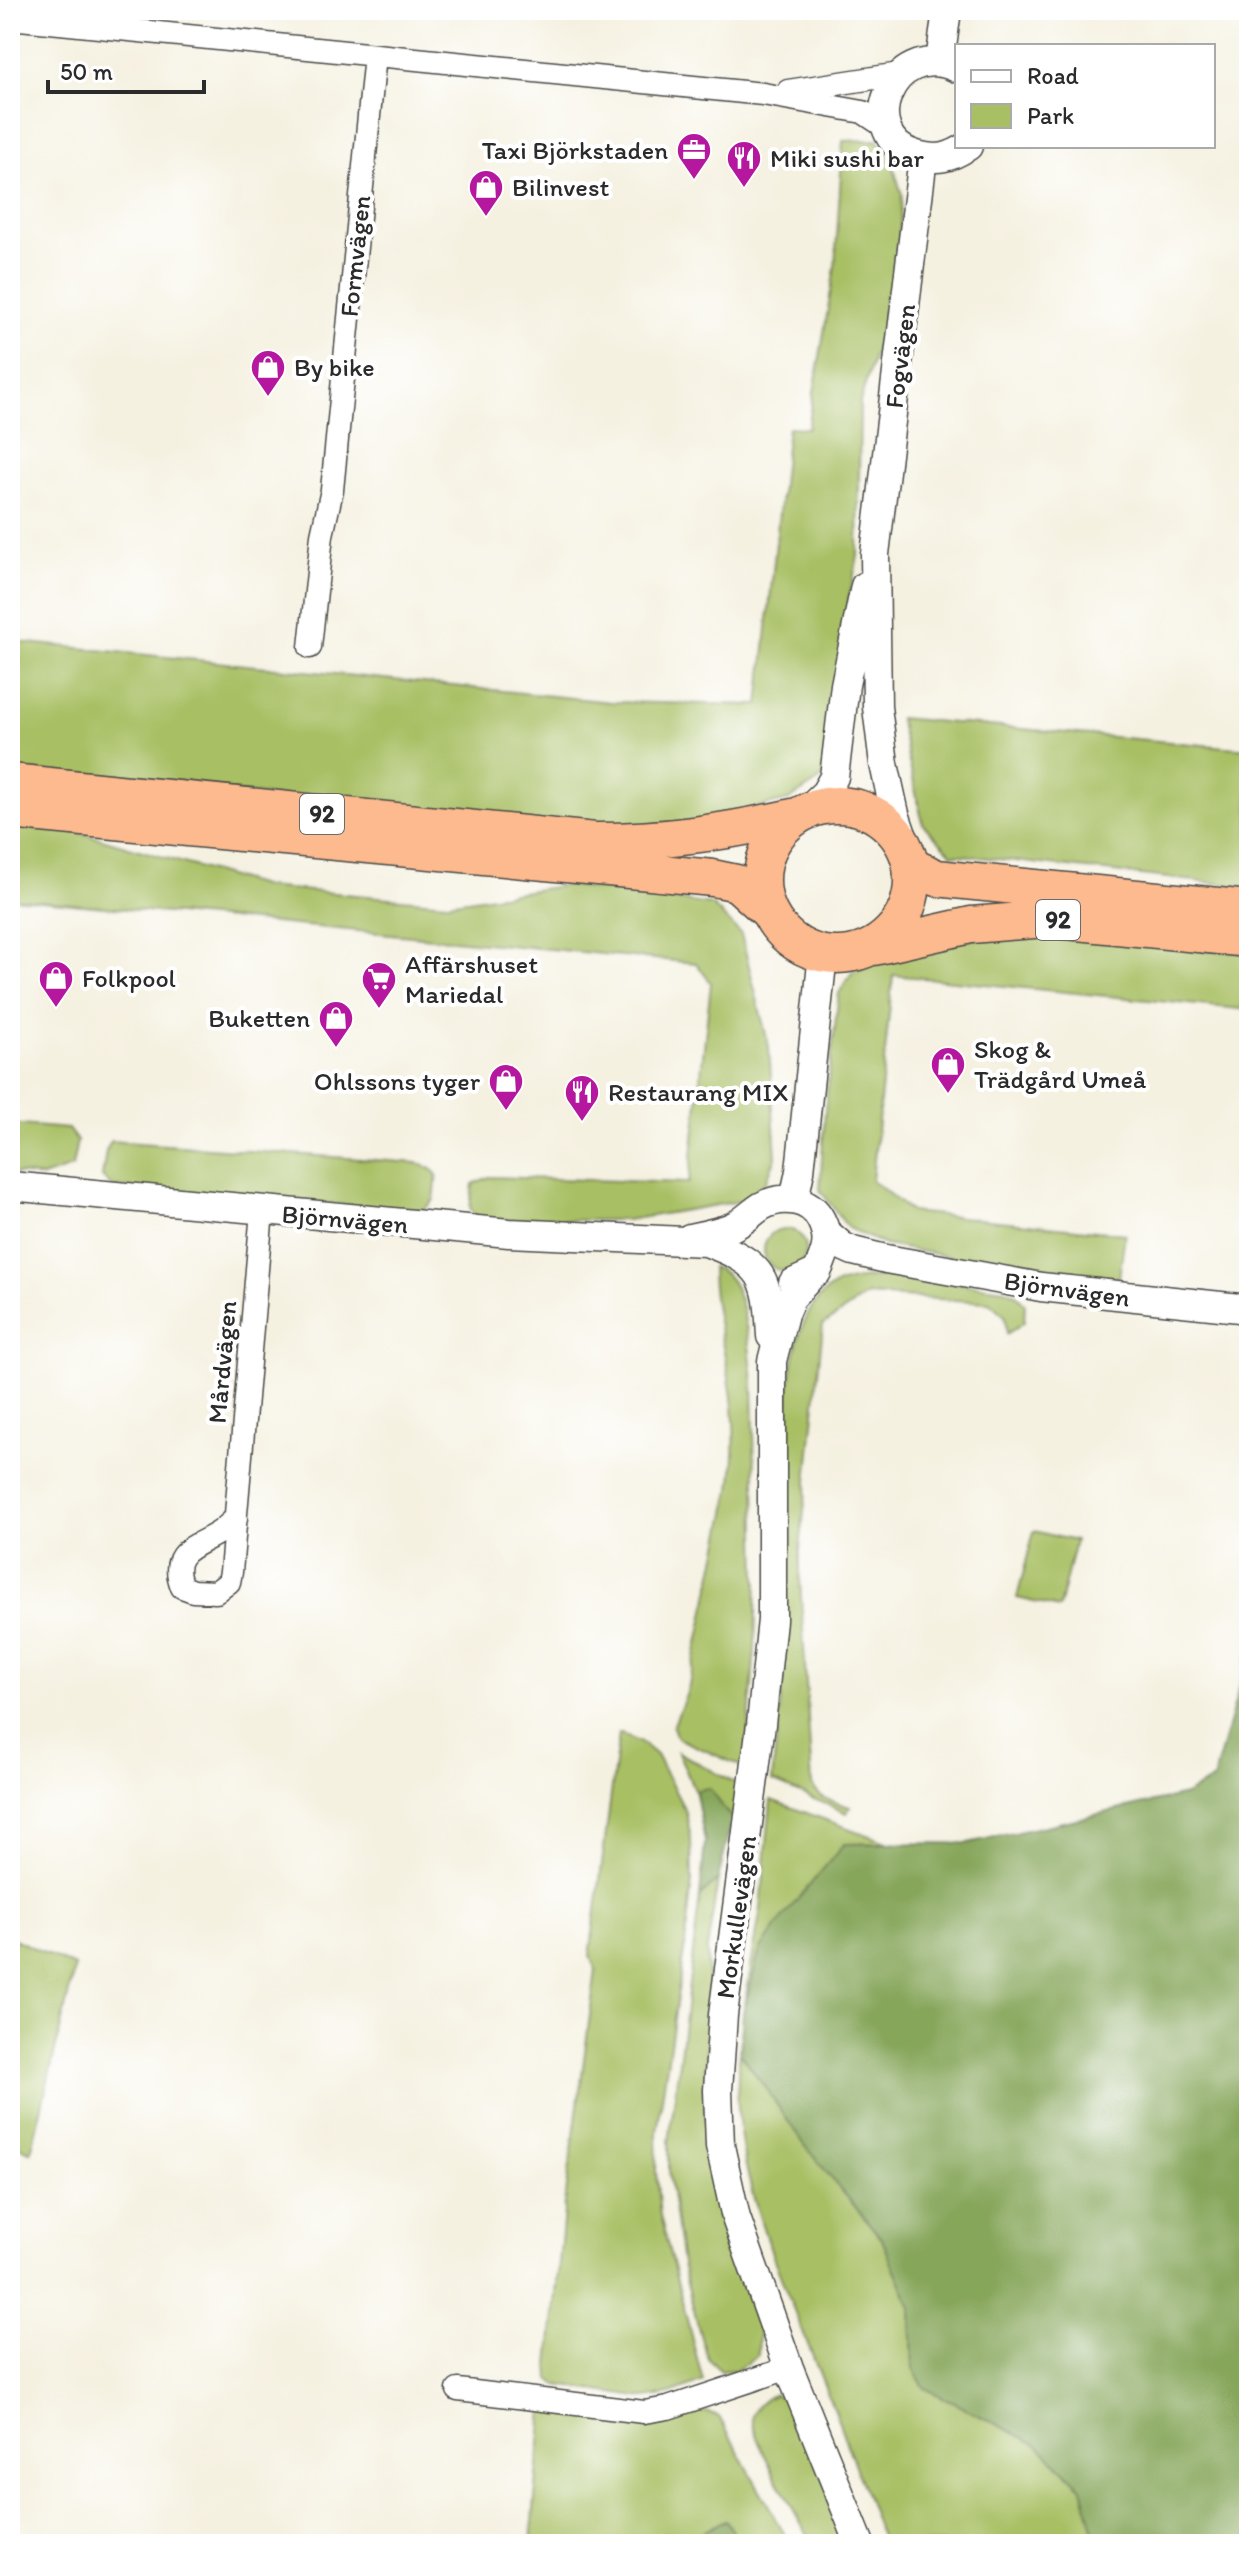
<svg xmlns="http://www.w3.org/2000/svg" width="1259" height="2554" viewBox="0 0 1259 2554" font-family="Itim,sans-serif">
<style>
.green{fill:#a8bf64;stroke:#6a7548;stroke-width:2}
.forest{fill:#86a65a;stroke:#586842;stroke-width:2}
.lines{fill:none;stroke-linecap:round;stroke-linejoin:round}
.minor-casing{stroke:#494946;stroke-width:25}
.tertiary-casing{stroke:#494946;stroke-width:31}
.trunk-casing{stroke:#494946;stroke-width:39}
.minor{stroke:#fff;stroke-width:22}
.tertiary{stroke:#fff;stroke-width:28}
.trunk{stroke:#fcba8e;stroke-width:36}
.labels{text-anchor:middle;stroke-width:8;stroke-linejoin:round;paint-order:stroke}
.shield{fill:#fff;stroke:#6b6b6b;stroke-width:2}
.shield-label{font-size:24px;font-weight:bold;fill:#2b2b2b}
.poi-label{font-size:26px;fill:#2b2b2b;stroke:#fff;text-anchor:start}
.street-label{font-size:26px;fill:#2b2b2b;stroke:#fff}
</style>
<rect width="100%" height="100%" fill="#fff"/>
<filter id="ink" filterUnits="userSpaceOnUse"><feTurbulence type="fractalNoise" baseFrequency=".0125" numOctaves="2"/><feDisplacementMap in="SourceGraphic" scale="16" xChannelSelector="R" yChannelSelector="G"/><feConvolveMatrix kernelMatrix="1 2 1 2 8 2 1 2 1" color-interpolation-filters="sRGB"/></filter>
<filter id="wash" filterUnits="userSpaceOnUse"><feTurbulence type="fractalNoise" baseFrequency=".006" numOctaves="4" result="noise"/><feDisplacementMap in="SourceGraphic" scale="32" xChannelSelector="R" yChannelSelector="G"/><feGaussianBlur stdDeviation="1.8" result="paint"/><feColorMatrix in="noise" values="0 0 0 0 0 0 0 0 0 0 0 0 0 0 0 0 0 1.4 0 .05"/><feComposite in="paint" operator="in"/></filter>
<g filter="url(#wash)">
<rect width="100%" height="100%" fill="#f5f1e1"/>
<path class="green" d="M876 140 890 154 902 195 893 325 881 331 860 402 858 556 849 598 823 778 789 800 688 823 588 829 10 769V641L611 702 759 705 788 427 808 428 835 267 843 141Z
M899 718 1249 749V887L952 854 923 824Z
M10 826 78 832 265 887 447 903 567 885 712 905 741 934 769 1047 776 1157 759 1198 627 1220H479L470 1208 473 1184 489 1177 689 1183 711 983 696 963 10 898Z
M999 935 1099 938 1249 954V1010L893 975 872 1180 911 1212 1125 1234 1119 1278 1008 1267 885 1245 848 1228 820 1190 825 1110 839 993 853 971 922 947Z
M10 1124 68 1129 77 1141 72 1167 42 1177 10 1173Z
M111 1141 417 1163 432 1169 437 1175 434 1200 422 1211 112 1187 102 1177 106 1151Z
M764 1250a21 21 0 1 1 42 0a21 21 0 1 1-42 0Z
M712 1267C718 1269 724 1271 728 1277 745 1294 751 1359 753 1384L757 1581 755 1649 745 1768 677 1738 673 1727 688 1690 731 1489C736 1451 736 1415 729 1378 723 1341 712 1305 712 1267Z
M899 1276 1005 1289 1016 1294 1025 1304 1024 1322 1007 1334 1005 1316 989 1302 867 1295 823 1325 800 1550V1579L812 1785C820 1800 834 1802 850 1807L847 1813 772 1781C776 1739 782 1696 785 1653 786 1639 785 1625 785 1610 785 1584 789 1557 789 1531 789 1469 776 1347 819 1298 838 1276 872 1278 899 1276Z
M1034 1531 1075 1541 1059 1608 1017 1598Z
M619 1733 643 1744 656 1755 686 1812 691 1839 692 1881 685 1944 657 2132 656 2172 660 2216 703 2381 671 2394 645 2398 558 2385 550 2379 549 2365 565 2202 596 1970 590 1956Z
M678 1752 740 1786 732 1819 709 1789 698 1790 696 1794Z
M771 1800 889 1843 844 1844 760 1950 743 2013 761 1908Z
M718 1880 707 1949 709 2007 704 2094 706 2135 714 2176 734 2258 759 2333 758 2355 737 2370 721 2371 708 2359 701 2338 682 2264 669 2172V2142L700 1896Z
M10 1937 75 1967 31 2152 10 2141Z
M740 2052 809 2151 882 2239 911 2307 913 2369 925 2388 1036 2444 1082 2487 1097 2544H884C862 2485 841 2426 817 2367 778 2268 725 2161 740 2052Z
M774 2394 794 2404 849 2544H813C802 2524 747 2432 752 2415 755 2406 766 2398 774 2394Z
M543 2410C555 2410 568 2410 580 2411 602 2413 625 2423 648 2423 674 2423 695 2402 719 2417L790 2544H740L725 2520 677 2544H531Z"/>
<path class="forest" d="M1249 1653V2544H1097L1082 2487 1036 2444 925 2388 913 2369 911 2307 882 2239 809 2151 740 2052 743 2013 760 1950 788 1911 844 1844 968 1843 1185 1795 1213 1780Z
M709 1788 732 1819 718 1880 700 1896 705 1842 696 1794 698 1790Z
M726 2520 740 2544H677Z"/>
</g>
<g filter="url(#ink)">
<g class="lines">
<g class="minor-casing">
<path id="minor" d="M10 18 763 94 863 112 887 128
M788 91 900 74
M310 647 322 535 332 490 375 55
M236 1518C231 1522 226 1527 221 1531 198 1547 167 1549 182 1587L193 1591 216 1592 229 1582 231 1572 262 1211
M458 2390 644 2412 668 2408 789 2368"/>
</g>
<g class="tertiary-casing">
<path id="tertiary" d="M940 62 947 10
M957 68C890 38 854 137 916 155 938 161 950 158 968 146
M806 811 825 793 834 777 845 685 865 586
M908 852 895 814 884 764 877 707 875 554 923 157
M10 1186 509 1233 706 1242C765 1264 768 1277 771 1336
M794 1200 800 1171 823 954
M827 1233 842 1246 853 1251 886 1259 1041 1287 1249 1309
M690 1238C704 1235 719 1232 732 1227 745 1221 752 1212 762 1206 782 1195 810 1198 821 1220 831 1240 826 1252 817 1272L793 1283
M810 1277 791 1298 784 1314 772 1361V1620L761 1724 723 2015 718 2090 720 2146 736 2218 789 2368 860 2544"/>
</g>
<g class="trunk-casing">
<path id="trunk" d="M10 782 595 841C666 841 727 832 797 816
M762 880a75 75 0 1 1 150 0a75 75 0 1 1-150 0Z
M10 811 713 878 737 883 769 912
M911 866 937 878 955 880 1249 909
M874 947 971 925 1046 919 1249 939"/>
</g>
<use href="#minor" class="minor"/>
<use href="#tertiary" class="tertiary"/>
<use href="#trunk" class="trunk"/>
</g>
</g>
<defs>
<g id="office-pin" transform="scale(1.8)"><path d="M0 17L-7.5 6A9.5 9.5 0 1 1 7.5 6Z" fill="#b5179e" stroke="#fff"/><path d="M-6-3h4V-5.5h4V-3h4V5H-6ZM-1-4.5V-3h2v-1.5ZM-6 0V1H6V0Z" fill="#fff"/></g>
<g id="restaurant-pin" transform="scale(1.8)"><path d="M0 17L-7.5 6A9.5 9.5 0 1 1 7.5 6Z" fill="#b5179e" stroke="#fff"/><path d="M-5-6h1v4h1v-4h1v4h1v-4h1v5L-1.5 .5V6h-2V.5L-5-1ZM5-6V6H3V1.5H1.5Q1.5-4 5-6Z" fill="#fff"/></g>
<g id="shop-pin" transform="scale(1.8)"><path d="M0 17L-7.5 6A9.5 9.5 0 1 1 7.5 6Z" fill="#b5179e" stroke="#fff"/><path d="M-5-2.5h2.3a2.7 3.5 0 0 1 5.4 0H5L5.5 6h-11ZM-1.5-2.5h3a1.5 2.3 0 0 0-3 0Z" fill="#fff"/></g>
<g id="supermarket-pin" transform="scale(1.8)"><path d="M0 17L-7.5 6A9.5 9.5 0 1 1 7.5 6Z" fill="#b5179e" stroke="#fff"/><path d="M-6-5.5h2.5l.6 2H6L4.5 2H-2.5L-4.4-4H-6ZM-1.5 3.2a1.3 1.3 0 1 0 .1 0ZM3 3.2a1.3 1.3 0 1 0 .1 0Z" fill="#fff"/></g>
</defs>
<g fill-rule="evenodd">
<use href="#office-pin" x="694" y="150"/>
<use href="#restaurant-pin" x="744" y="158"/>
<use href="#shop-pin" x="486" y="187"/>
<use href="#shop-pin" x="268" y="367"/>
<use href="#shop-pin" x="56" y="978"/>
<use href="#supermarket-pin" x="379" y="979"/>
<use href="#shop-pin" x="336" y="1018"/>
<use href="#shop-pin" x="948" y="1064"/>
<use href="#shop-pin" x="506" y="1081"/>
<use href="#restaurant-pin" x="582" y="1092"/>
</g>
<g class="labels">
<g class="shield">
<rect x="300" y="794" width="44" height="40" rx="6"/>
<rect x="1036" y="900" width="44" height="40" rx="6"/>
</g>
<g class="shield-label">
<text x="322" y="822">92</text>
<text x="1058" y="928">92</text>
</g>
<g class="poi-label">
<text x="668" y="159" text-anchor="end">Taxi Björkstaden</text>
<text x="770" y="167">Miki sushi bar</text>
<text x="512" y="196">Bilinvest</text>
<text x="294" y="376">By bike</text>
<text x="405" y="973">Affärshuset<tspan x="405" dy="30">Mariedal</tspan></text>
<text x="82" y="987">Folkpool</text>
<text x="310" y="1027" text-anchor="end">Buketten</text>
<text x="974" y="1058">Skog &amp;<tspan x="974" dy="30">Trädgård Umeå</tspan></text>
<text x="480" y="1090" text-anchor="end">Ohlssons tyger</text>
<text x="608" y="1101">Restaurang MIX</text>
</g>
<g class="street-label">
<text transform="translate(355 256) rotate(-84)" y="9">Formvägen</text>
<text transform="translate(900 356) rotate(-83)" y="9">Fogvägen</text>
<text transform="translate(345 1219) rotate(5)" y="9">Björnvägen</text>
<text transform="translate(1067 1289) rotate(8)" y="9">Björnvägen</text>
<text transform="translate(222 1362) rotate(-85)" y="9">Mårdvägen</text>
<text transform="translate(736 1917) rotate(-82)" y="9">Morkullevägen</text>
</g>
</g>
<rect width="1259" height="2554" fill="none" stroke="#fff" stroke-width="40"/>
<rect x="955" y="44" width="260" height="104" fill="#ffffff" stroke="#aaaaaa" stroke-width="2"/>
<rect x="971" y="70" width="40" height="12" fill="#ffffff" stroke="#aaaaaa" stroke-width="2"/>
<text x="1027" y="84" font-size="24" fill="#2b2b2b">Road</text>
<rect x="971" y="104" width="40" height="24" fill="#a8bf64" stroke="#aaaaaa" stroke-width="2"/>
<text x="1027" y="124" font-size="24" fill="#2b2b2b">Park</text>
<path d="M48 80v12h156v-12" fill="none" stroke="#2b2b2b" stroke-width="4"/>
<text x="60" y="80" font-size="24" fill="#2b2b2b" stroke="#ffffff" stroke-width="6" paint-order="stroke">50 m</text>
</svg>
